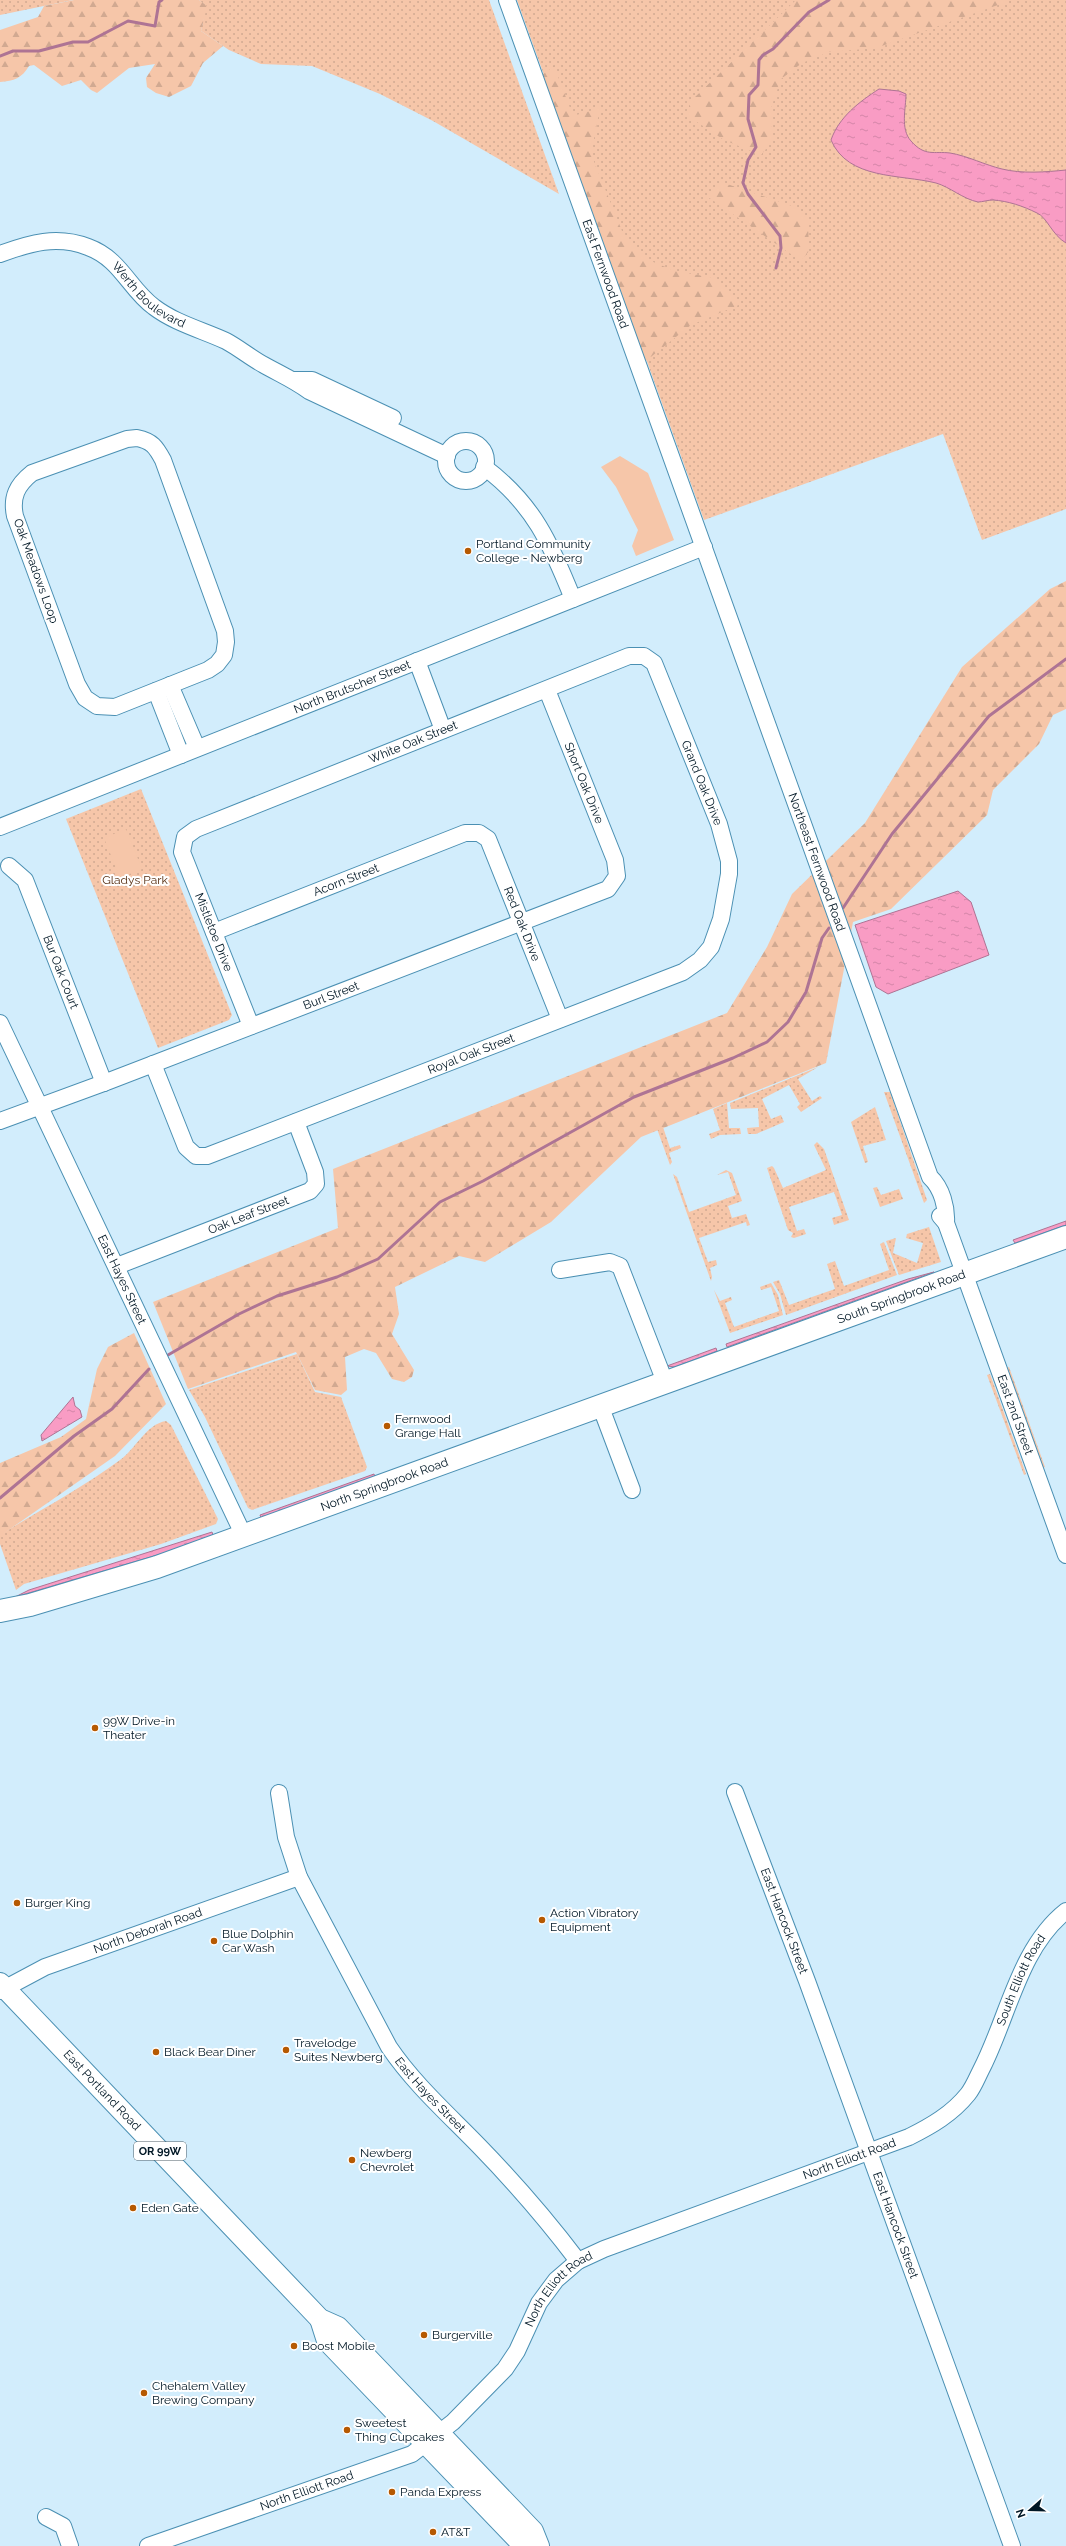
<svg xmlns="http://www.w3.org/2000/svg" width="1066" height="2546" viewBox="0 0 1066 2546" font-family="Raleway,sans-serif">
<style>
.grass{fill:url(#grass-dots)}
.forest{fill:url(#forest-firs)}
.garden{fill:#f6c6a9}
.water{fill:url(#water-ripples);stroke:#ae7494}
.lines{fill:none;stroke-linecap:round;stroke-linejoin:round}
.stream{stroke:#ae7494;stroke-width:3}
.minor-casing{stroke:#4b90b3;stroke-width:18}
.major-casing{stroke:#4b90b3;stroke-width:22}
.highway-casing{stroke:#4b90b3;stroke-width:24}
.minor{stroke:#fff;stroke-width:16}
.major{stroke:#fff;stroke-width:20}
.highway{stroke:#fff;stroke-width:22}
.poi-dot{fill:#b65901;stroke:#fff;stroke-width:1.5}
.labels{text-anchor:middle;stroke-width:4;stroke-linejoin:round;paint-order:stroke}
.shield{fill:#fff;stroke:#4c5d66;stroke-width:1}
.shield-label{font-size:11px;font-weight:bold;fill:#001725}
.street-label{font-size:12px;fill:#001725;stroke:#fff}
.poi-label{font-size:12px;fill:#001725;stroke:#fff;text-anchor:start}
.park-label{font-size:12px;fill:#552d10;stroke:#fff}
</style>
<defs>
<pattern id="grass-dots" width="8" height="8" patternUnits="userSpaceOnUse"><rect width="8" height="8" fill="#f6c6a9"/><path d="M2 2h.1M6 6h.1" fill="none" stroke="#d1a991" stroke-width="1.8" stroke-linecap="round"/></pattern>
<pattern id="forest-firs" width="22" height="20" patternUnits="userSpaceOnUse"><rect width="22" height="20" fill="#f6c6a9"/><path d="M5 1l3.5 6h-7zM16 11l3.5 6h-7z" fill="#d1a991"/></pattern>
<pattern id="water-ripples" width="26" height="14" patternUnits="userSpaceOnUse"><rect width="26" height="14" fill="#f99cc4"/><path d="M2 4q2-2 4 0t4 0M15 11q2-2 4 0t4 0" fill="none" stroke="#d486a8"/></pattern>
</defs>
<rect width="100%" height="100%" fill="#d2edfc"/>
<path class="grass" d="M0 0H73L0 15Z
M199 0H489L559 194 433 121 380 94 312 66 261 64 229 50 201 31 206 6Z
M517 0H1066V509L982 540 943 434 704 520Z
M141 789 232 1015 229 1020 158 1048 66 819Z
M818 1067 798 1079 812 1101 820 1096 822 1098 801 1112 797 1107 800 1104 789 1085 762 1099 771 1119 781 1115 784 1122 756 1134H748L747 1128 759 1127 758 1108 731 1109 730 1103Z
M884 1092H890L927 1200 924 1203Z
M727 1103 729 1128H740L741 1134 720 1135 711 1139 709 1134 720 1130 713 1109Z
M875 1107 886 1140 863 1146 868 1162 865 1163 851 1122Z
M662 1124 670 1148 680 1145 681 1148 669 1153 672 1162 670 1165 656 1126Z
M817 1142 824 1149 849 1220 834 1225 832 1218 842 1215 834 1192 789 1207 797 1231 804 1229 806 1234 794 1238 791 1237 793 1233 788 1230 767 1168 772 1166 774 1168 783 1188 826 1170 814 1145Z
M726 1170 732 1173 742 1201 728 1206 732 1218 746 1214 750 1225 747 1226 746 1222 699 1238 708 1262 716 1260 717 1265 710 1268 712 1277 711 1281 673 1174 677 1177 689 1212 736 1195 728 1172 717 1175Z
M877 1187 881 1195 899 1189 903 1199 880 1207 873 1188Z
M929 1227 941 1262 899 1275 886 1241 896 1238 893 1253 917 1263 923 1243 906 1238 907 1234Z
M884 1242 897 1275 786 1315 780 1294 773 1282 779 1280 789 1305 835 1289 827 1264 835 1261 844 1286 889 1270 880 1244Z
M771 1283 778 1295 783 1315 730 1333 714 1290 720 1301 731 1297 732 1300 725 1303 734 1327 779 1311 771 1287 761 1290 760 1287Z
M297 1354 315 1392 341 1397 367 1467 365 1471 252 1510 248 1508 205 1417 189 1390Z
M1009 1367 1045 1467 1043 1468 1006 1368Z
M990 1374 1026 1474 1024 1475 987 1375Z
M166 1421 171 1425 218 1519 216 1524 161 1544 24 1584 16 1590 0 1544V1535C40 1510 82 1488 120 1460 135 1450 146 1424 166 1421Z"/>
<path class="forest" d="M74 0H199L207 6 201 31 223 46 203 63 191 86 169 97 156 93 147 87 146 78 155 64 129 68 97 93 91 90 81 80 62 86 34 65 29 66C22 78 14 81 0 82V30L38 17 44 6Z
M796 0H1012L876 48 829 52 802 63 781 79 772 105 771 143 761 155 724 140 685 114 694 98Z
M554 66 573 116 600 108 591 154 622 231 646 259 675 271 715 278 741 304 691 325 642 364 538 78Z
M721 182 792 206 808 220 809 251 801 261 708 197Z
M1066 581V709L1053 715 1039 744 993 790 987 815 891 909 853 922 826 1063 641 1137 551 1222 485 1262 459 1256 395 1287 399 1314 392 1334 414 1370 412 1377 404 1382 392 1379 376 1353 364 1349 345 1357 347 1390 341 1395 315 1390 296 1352 188 1389 153 1302 338 1228 333 1169 727 1013 767 947 792 894 865 823 962 667 1050 589Z
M134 1333 166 1404 115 1456 0 1536V1463L61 1437 86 1419 97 1369 108 1347Z"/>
<path class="garden" d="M620 456 648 473 674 540 636 556 632 546 638 530 616 487 601 467Z
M126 829 142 869 120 878 104 838Z"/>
<path class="water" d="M879 89 899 91 906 94C906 108 900 129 911 141 925 157 934 151 950 153 968 156 985 165 1002 169 1022 174 1046 172 1066 170V243C1052 235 1047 217 1037 213 1023 206 1008 201 993 200 988 200 982 202 978 202 963 199 950 187 936 183 900 174 848 180 831 140 839 117 859 102 879 89Z
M958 891 971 902 989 955 888 994 876 987 855 925Z
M1066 1221V1225L1015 1243 1013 1240Z
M934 1272 727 1347 726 1344 908 1279Z
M716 1348 717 1351 675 1367 667 1366Z
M73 1397 75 1406 80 1410 82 1417 42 1441 41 1435Z
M374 1474 375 1477 261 1518 260 1515Z
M212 1532 213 1535 171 1551 15 1597 29 1590Z"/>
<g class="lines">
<path class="stream" d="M0 56 13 51H39L73 42H88L128 21 155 26 159 2 162 0
M776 268 781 248 780 236 748 194 743 183 748 160 756 147 748 119 749 95 758 85 759 60 763 55 773 49 809 12 829 0
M843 908 892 834 989 716 1066 659
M168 1355 239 1314 277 1296 337 1277 378 1259 440 1202 483 1181 634 1097 733 1058 767 1042 788 1022 806 992 822 938 829 928
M0 1498 74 1436 112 1409 149 1369"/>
<g class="minor-casing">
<g id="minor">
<path id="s1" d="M507 0 930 1177C942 1188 947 1208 946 1223"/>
<path id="s2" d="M0 254C30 243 57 235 88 247 121 259 129 289 154 307 175 323 202 330 226 341 239 348 251 358 264 365 280 374 294 380 309 391L447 456"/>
<path d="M294 380H312L393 418"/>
<path d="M137 438C152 441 156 447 163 460L225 631 226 642 224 655 217 664 208 670 115 707 97 706 85 698 77 684 15 516C11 497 17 485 32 473L127 439Z"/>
<circle cx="466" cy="461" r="20"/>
<path d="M484 467C533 503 551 544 573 599"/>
<path d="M417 661 443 730"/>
<path d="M170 685 197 748"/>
<path d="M156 691 181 755"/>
<path id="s3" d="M0 827 704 547"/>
<path id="s4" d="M9 866 25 880 104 1083"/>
<path id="s5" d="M214 932 465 833H479L488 839 560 1019"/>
<path id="s6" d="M0 1023 244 1536"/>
<path id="s7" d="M153 1064 186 1147 196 1156H207L683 972 700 960 711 947 721 919 729 874V861L719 824 654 663 644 656H629L196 829 185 837 182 852 251 1026"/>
<path id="s8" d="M0 1121 109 1081 608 889 617 876 615 860 547 690"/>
<path id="s9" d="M940 1216 946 1223 1066 1555"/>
<path id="s10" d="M117 1266 310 1191 316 1184 315 1172 296 1122"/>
<path d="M560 1270 610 1262 620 1266 665 1382"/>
<path d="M600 1405 632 1490"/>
<path id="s11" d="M735 1792 807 1981 1012 2546"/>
<path id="s12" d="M279 1793 286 1837 299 1877 389 2047C414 2084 448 2114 479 2146 514 2182 547 2220 578 2261"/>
<path id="s13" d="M0 1991 45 1967 299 1877"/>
<path d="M46 2517 63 2526 70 2546"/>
<path id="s14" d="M148 2546 412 2454 453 2422 505 2369 517 2351 539 2303 556 2280 578 2261 604 2249 909 2137C931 2126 952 2114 968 2094 973 2088 977 2078 981 2070 1008 2018 1019 1948 1066 1911"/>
</g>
</g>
<g class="major-casing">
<g id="major">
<path id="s15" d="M0 1983 320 2319 338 2327 533 2531 539 2546"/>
<path d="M320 2319 327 2341 520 2542 529 2546"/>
</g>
</g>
<g class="highway-casing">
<g id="highway">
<path id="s16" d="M0 1611 30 1605 157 1567 1066 1237"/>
</g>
</g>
<use href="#minor" class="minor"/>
<use href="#major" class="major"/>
<use href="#highway" class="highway"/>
</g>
<g class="poi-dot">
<circle cx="468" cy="551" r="4"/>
<circle cx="387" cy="1426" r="4"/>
<circle cx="95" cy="1728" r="4"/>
<circle cx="17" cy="1903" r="4"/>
<circle cx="542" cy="1920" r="4"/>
<circle cx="214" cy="1941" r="4"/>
<circle cx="286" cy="2050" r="4"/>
<circle cx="156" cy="2052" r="4"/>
<circle cx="352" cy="2160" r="4"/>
<circle cx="133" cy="2208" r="4"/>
<circle cx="424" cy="2335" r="4"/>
<circle cx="294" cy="2346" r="4"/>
<circle cx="144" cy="2393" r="4"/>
<circle cx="347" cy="2430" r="4"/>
<circle cx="392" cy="2492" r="4"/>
<circle cx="433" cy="2532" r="4"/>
</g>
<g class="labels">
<rect class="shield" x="134" y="2142" width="52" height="18" rx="3"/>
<g class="shield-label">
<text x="160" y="2155">OR 99W</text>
</g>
<g class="street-label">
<text dy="4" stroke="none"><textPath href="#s1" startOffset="291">East Fernwood Road</textPath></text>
<text dy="4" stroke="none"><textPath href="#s2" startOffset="169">Werth Boulevard</textPath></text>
<text transform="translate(36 571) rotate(70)" y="4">Oak Meadows Loop</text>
<text dy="4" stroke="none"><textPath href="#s3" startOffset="379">North Brutscher Street</textPath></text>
<text transform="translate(413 742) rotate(-22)" y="4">White Oak Street</text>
<text transform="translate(584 783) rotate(68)" y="4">Short Oak Drive</text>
<text transform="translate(702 783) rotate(68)" y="4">Grand Oak Drive</text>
<text dy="4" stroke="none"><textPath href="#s1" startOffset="916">Northeast Fernwood Road</textPath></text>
<text dy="4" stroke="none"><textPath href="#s5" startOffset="142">Acorn Street</textPath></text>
<text dy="4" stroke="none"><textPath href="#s5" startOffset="386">Red Oak Drive</textPath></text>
<text dy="4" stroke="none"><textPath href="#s7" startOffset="1571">Mistletoe Drive</textPath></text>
<text dy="4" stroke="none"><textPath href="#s4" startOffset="120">Bur Oak Court</textPath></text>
<text dy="4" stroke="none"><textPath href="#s8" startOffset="354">Burl Street</textPath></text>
<text dy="4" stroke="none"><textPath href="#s7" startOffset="397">Royal Oak Street</textPath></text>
<text dy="4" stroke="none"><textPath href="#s10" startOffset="141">Oak Leaf Street</textPath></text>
<text dy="4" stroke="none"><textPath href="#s6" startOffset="284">East Hayes Street</textPath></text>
<text dy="4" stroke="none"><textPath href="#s16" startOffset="955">South Springbrook Road</textPath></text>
<text dy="4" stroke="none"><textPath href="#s9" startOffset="213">East 2nd Street</textPath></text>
<text dy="4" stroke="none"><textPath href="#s16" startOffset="405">North Springbrook Road</textPath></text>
<text dy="4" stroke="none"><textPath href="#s11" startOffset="138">East Hancock Street</textPath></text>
<text dy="4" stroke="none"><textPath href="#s13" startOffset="160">North Deborah Road</textPath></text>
<text dy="4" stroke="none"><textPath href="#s14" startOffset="1091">South Elliott Road</textPath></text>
<text dy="4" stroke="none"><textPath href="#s15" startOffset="148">East Portland Road</textPath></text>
<text dy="4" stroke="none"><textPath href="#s12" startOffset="342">East Hayes Street</textPath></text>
<text dy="4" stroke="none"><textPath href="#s14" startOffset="828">North Elliott Road</textPath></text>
<text dy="4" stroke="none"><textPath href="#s11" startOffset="462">East Hancock Street</textPath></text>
<text dy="4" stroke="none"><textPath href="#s14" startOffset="504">North Elliott Road</textPath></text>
<text dy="4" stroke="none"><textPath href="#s14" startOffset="168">North Elliott Road</textPath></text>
</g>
<g class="poi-label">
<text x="476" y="548">Portland Community<tspan x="476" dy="14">College - Newberg</tspan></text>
<text x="395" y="1423">Fernwood<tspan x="395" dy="14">Grange Hall</tspan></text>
<text x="103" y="1725">99W Drive-in<tspan x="103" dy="14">Theater</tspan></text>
<text x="25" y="1907">Burger King</text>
<text x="550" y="1917">Action Vibratory<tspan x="550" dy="14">Equipment</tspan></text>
<text x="222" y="1938">Blue Dolphin<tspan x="222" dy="14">Car Wash</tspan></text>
<text x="294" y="2047">Travelodge<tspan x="294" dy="14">Suites Newberg</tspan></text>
<text x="164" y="2056">Black Bear Diner</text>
<text x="360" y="2157">Newberg<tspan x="360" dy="14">Chevrolet</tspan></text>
<text x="141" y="2212">Eden Gate</text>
<text x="432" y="2339">Burgerville</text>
<text x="302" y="2350">Boost Mobile</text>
<text x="152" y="2390">Chehalem Valley<tspan x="152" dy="14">Brewing Company</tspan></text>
<text x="355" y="2427">Sweetest<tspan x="355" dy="14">Thing Cupcakes</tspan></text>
<text x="400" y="2496">Panda Express</text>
<text x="441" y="2536">AT&amp;T</text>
</g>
<g class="park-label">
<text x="135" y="884">Gladys Park</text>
</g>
</g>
<g transform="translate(1030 2510) rotate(250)" stroke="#ffffff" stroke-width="3" paint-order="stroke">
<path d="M0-3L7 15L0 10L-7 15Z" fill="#001725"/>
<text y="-6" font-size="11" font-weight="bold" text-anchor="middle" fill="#001725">N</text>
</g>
</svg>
